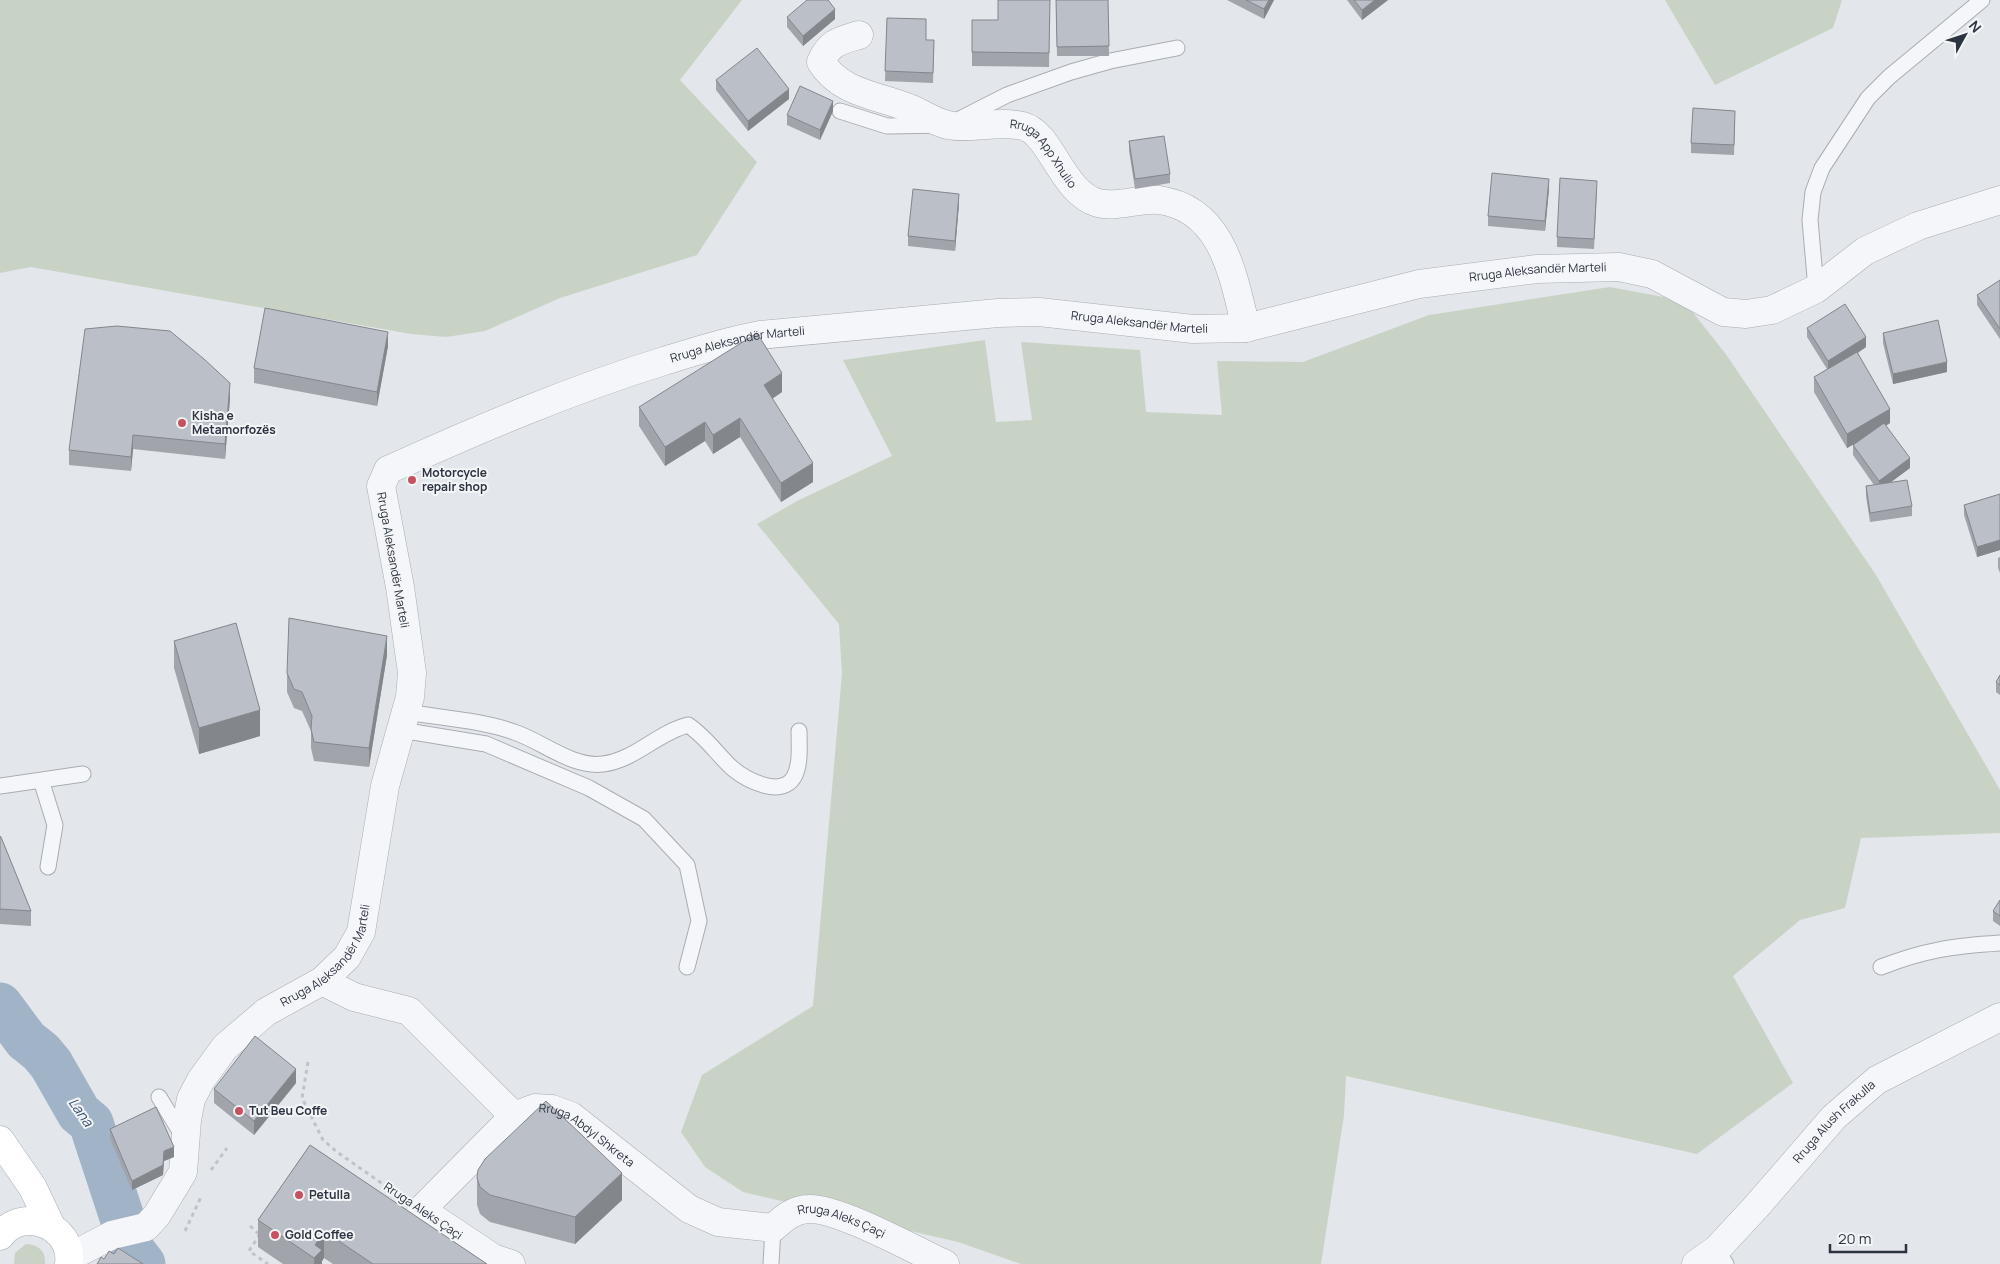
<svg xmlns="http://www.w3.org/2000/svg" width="2000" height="1264" viewBox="0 0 2000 1264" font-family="Manrope,sans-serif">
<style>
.green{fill:#c8d3c5}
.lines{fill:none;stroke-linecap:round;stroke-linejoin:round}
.river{stroke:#a1b3c7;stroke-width:45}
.service-casing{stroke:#a8adb4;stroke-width:17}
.minor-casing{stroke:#a8adb4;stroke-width:29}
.secondary-casing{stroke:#a8adb4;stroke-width:29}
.path{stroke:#c1c3c9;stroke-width:3;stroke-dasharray:4 4;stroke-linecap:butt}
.service{stroke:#f5f6f9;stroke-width:15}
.minor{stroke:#f5f6f9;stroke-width:28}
.secondary{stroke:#fff;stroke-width:28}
.wall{fill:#a1a4ab}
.shaded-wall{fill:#83868b}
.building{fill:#bbbfc7;stroke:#83868b}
.poi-dot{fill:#c55261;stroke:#f3f5f7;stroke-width:2}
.labels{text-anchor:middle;stroke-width:4;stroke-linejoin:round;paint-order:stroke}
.street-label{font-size:12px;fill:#2c3341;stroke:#f3f5f7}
.poi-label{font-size:12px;font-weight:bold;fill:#2c3341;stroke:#f3f5f7;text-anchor:start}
.water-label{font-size:14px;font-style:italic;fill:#395172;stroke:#f3f5f7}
</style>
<rect width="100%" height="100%" fill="#e3e6ea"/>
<path class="green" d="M0 0H742L680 80 757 162 697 255 560 298 485 331 446 337 411 334 31 267 0 273Z
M1665 0H1842L1833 28 1715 85Z
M1610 287 1669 298 1687 305 1725 353 1876 575 2000 790V833L1861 838 1845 908 1800 920 1733 976 1793 1083 1697 1154 1346 1076 1344 1115 1321 1264H1021L958 1242 743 1192 705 1167 681 1132 702 1075 813 1006 842 674 839 624 757 524 797 501 892 456 843 360 985 340 996 422 1032 420 1021 342 1140 350 1146 412 1222 415 1217 361 1303 362 1429 315Z
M26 1244C39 1245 46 1251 45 1264H14L15 1253Z"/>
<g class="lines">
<path class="river" d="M0 1005 26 1040 41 1052 51 1064 79 1113 91 1123 133 1251 143 1264"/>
<g class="service-casing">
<path id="service" d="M840 111 887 126 948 125 1007 95 1071 72 1110 61 1177 48
M1816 289 1810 220 1813 192 1822 168 1868 98 1889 77 1982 0
M406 712C441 718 480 720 514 732 542 741 572 768 603 764 635 760 657 733 688 725 705 736 717 754 732 768 745 779 781 799 794 777 801 764 799 746 799 731
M401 730 486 744 589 788 644 819 687 865 699 921 687 967
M41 780 55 825 48 867
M0 786 83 774
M1881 967C1925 950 1953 946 2000 943
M159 1097 184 1138
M1717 1249 1726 1264
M771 1264 773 1228"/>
</g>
<g class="minor-casing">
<g id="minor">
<path id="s1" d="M859 35C839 41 830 42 821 62 841 94 878 95 909 108 922 113 934 122 948 125 969 130 998 120 1023 126 1051 133 1062 193 1098 203 1117 208 1140 198 1159 200 1223 209 1233 275 1246 328"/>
<path d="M322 981 354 997 409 1011 514 1116"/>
<path id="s2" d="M70 1257 112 1235 146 1227 157 1215 183 1172 187 1120 191 1099 201 1080 225 1047 266 1012 322 981 347 957 361 932 385 786 410 697 412 673 400 587 381 486 388 470C479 429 570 390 664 361 696 351 727 341 760 335L998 313 1039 312 1193 329 1246 328 1419 284 1537 269 1619 267 1652 274 1723 312 1746 314 1772 310 1816 289 1865 251 1918 226 2000 200"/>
<path id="s3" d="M511 1264 493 1258 421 1210 514 1116 535 1108 552 1109 571 1116 689 1209 718 1222 773 1228C784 1218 794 1209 809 1209 839 1208 914 1250 945 1264"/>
<path id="s4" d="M1696 1264 1717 1249 1756 1207 1834 1117 1877 1080 2000 1017"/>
</g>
</g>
<g class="secondary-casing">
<path id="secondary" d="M0 1140 33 1188 51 1226
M0 1236C23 1205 74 1226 69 1264"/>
</g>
<path class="path" d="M308 1062 302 1098 323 1140 337 1152 400 1196
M211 1170 227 1148
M250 1226 260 1235
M185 1231 201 1197
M260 1234 249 1251 268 1264"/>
<use href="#service" class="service"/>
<use href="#minor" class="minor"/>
<use href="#secondary" class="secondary"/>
</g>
<path class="wall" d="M1050 0 1049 67 972 66V20H998Z
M1056 0H1108L1109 56H1057Z
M1227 0H1274L1264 19Z
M1347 0H1388L1362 20Z
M787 17 835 19 803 46 787 27Z
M887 18 926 40H934L933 83 885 81Z
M716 80 789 99 748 131 716 90Z
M833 111 820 140 787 125V115Z
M1735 121 1734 155 1691 153V143Z
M1129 141 1170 174V183L1135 189 1129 151Z
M1549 189 1545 231 1488 226V216Z
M1597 190 1594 249 1557 247V237Z
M959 204 955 251 908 246V236Z
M2000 280V339L1977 305V295Z
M1807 328 1866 347 1858 353 1890 423 1886 426 1910 468 1891 482 1912 506V516L1870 522 1866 496V486L1874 485 1853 455V445L1858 442 1847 448 1814 392V377L1827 369 1807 337Z
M1883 333 1947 372 1893 384 1883 343Z
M388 346 377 406 254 383V368Z
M782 392 772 399 813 482 781 502 740 437 713 454 705 441 665 466 639 426V407Z
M230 398 225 459 133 449 131 471 69 465V450Z
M2000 494V550L1977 557 1964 515V505Z
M2000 557V573L1998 568V558Z
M174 641 260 736 199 754 174 668Z
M387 655 369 767 314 761 311 748V731L302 711 294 708 287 692V673Z
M2000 675V695L1996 692V682Z
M0 836 31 911V926L0 924Z
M2000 900V926L1993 921V911Z
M296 1083 254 1135 214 1103V1089Z
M110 1129 174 1157 164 1161 163 1175 132 1190 110 1139Z
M310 1145 487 1264H333L324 1258 322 1261V1264H283L258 1247V1220Z
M477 1178 622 1200 575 1244 490 1222 480 1214 477 1205Z"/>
<path class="shaded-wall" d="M1269 0H1274L1264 19V9Z
M1375 0H1388L1362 20V10Z
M835 9V19L803 46V36Z
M789 89V99L748 131V121Z
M833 101V111L820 140V130Z
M1549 179V189L1545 231V221Z
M959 194V204L955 251V241Z
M388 332V346L377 406V392Z
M1866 337V347L1828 371V361Z
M1947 362V372L1893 384V374Z
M782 373V392L764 404V385Z
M230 383V398L225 459V444Z
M1890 409V423L1847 448V434Z
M740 418V437L713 454V435Z
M705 422V441L665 466V447Z
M133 435V449L131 471V457Z
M1910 458V468L1879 491V481Z
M813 463V482L781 502V483Z
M2000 540V550L1977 557V547Z
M387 636V655L369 767V748Z
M260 710V736L199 754V728Z
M296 1069V1083L254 1135V1121Z
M174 1147V1157L164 1161 163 1175 132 1190V1181L164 1151Z
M622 1173V1200L575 1244V1217Z
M324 1231V1258L322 1261V1264H314L315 1245Z"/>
<path class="building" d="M807 0H828L835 9 803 36 787 17Z
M998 0H1050L1049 53 972 52V20H998Z
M1056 0H1108L1109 46 1057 47Z
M1246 0H1269L1264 9Z
M1354 0H1375L1362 10Z
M887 18 926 19V40H934L933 73 885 71Z
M757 48 789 89 748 121 716 80Z
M800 86 833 101 820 130 787 115Z
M1693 108 1735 111 1734 145 1691 143Z
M1164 136 1170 174 1135 179 1129 141Z
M1492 173 1549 179 1545 221 1488 216Z
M1560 178 1597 181 1594 239 1557 237Z
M913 189 959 194 955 241 908 236Z
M2000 280V329L1977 295Z
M1845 304 1866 337 1828 361 1807 328Z
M265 308 388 332 377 392 254 368Z
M1938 320 1947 362 1893 374 1883 333Z
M117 326 170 331 204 359 230 383 225 444 133 435 131 457 69 450 85 329Z
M757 333 782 373 764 385 813 463 781 483 740 418 713 435 705 422 665 447 639 407Z
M1857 352 1890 409 1847 434 1814 377Z
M1884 423 1910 458 1879 481 1853 445Z
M1907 480 1912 506 1870 513 1866 486Z
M2000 494V540L1977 547 1964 505Z
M289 618 387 636 369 748 314 742 311 729 312 716 302 692 294 689 287 673Z
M236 623 260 710 199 728 174 641Z
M2000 675V685L1996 682Z
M0 836 1 837 31 911 0 909Z
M2000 900V916L1993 911Z
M255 1036 296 1069 254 1121 214 1089Z
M546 1101 622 1173 575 1217 490 1195 480 1187 477 1178 478 1170 485 1159Z
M156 1107 174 1147 164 1151 163 1165 132 1181 110 1129Z
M310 1145 487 1264H373L324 1231 315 1245 322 1250 314 1258 258 1220Z
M118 1248 143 1264H97L101 1257 104 1259 109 1251 114 1254Z"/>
<g class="poi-dot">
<circle cx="182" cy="423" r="5"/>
<circle cx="412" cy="480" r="5"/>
<circle cx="239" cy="1111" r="5"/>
<circle cx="299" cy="1195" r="5"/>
<circle cx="275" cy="1235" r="5"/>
</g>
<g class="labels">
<g class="street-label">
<text dy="4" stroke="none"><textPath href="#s1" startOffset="302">Rruga App Xhulio</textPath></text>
<text dy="4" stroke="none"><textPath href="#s2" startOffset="2120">Rruga Aleksandër Marteli</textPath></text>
<text dy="4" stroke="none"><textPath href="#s2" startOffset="1715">Rruga Aleksandër Marteli</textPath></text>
<text dy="4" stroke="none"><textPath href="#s2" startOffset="1310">Rruga Aleksandër Marteli</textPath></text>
<text transform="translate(393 560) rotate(80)" y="4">Rruga Aleksandër Marteli</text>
<text dy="4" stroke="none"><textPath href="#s2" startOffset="425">Rruga Aleksandër Marteli</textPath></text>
<text dy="4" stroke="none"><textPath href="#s4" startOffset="199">Rruga Alush Frakulla</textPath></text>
<text dy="4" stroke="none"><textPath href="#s3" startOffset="320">Rruga Abdyl Shkreta</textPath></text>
<text transform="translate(423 1211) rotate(34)" y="4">Rruga Aleks Çaçi</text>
<text dy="4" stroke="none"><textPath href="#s3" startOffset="611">Rruga Aleks Çaçi</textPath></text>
</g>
<g class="poi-label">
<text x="192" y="420">Kisha e<tspan x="192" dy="14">Metamorfozës</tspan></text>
<text x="422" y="477">Motorcycle<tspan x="422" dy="14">repair shop</tspan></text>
<text x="249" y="1115">Tut Beu Coffe</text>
<text x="309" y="1199">Petulla</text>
<text x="285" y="1239">Gold Coffee</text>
</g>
<g class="water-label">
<text transform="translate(81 1112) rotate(55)" y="5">Lana</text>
</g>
</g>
<g transform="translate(1965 35) rotate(50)" stroke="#f3f5f7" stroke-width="4" paint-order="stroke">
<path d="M0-4L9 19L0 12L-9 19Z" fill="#2c3341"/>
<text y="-8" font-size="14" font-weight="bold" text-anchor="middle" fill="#2c3341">N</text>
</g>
<path d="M1830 1244v8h76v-8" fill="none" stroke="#2c3341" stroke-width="2.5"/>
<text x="1838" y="1244" font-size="15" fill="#2c3341" stroke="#f3f5f7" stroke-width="4" paint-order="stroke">20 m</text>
</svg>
